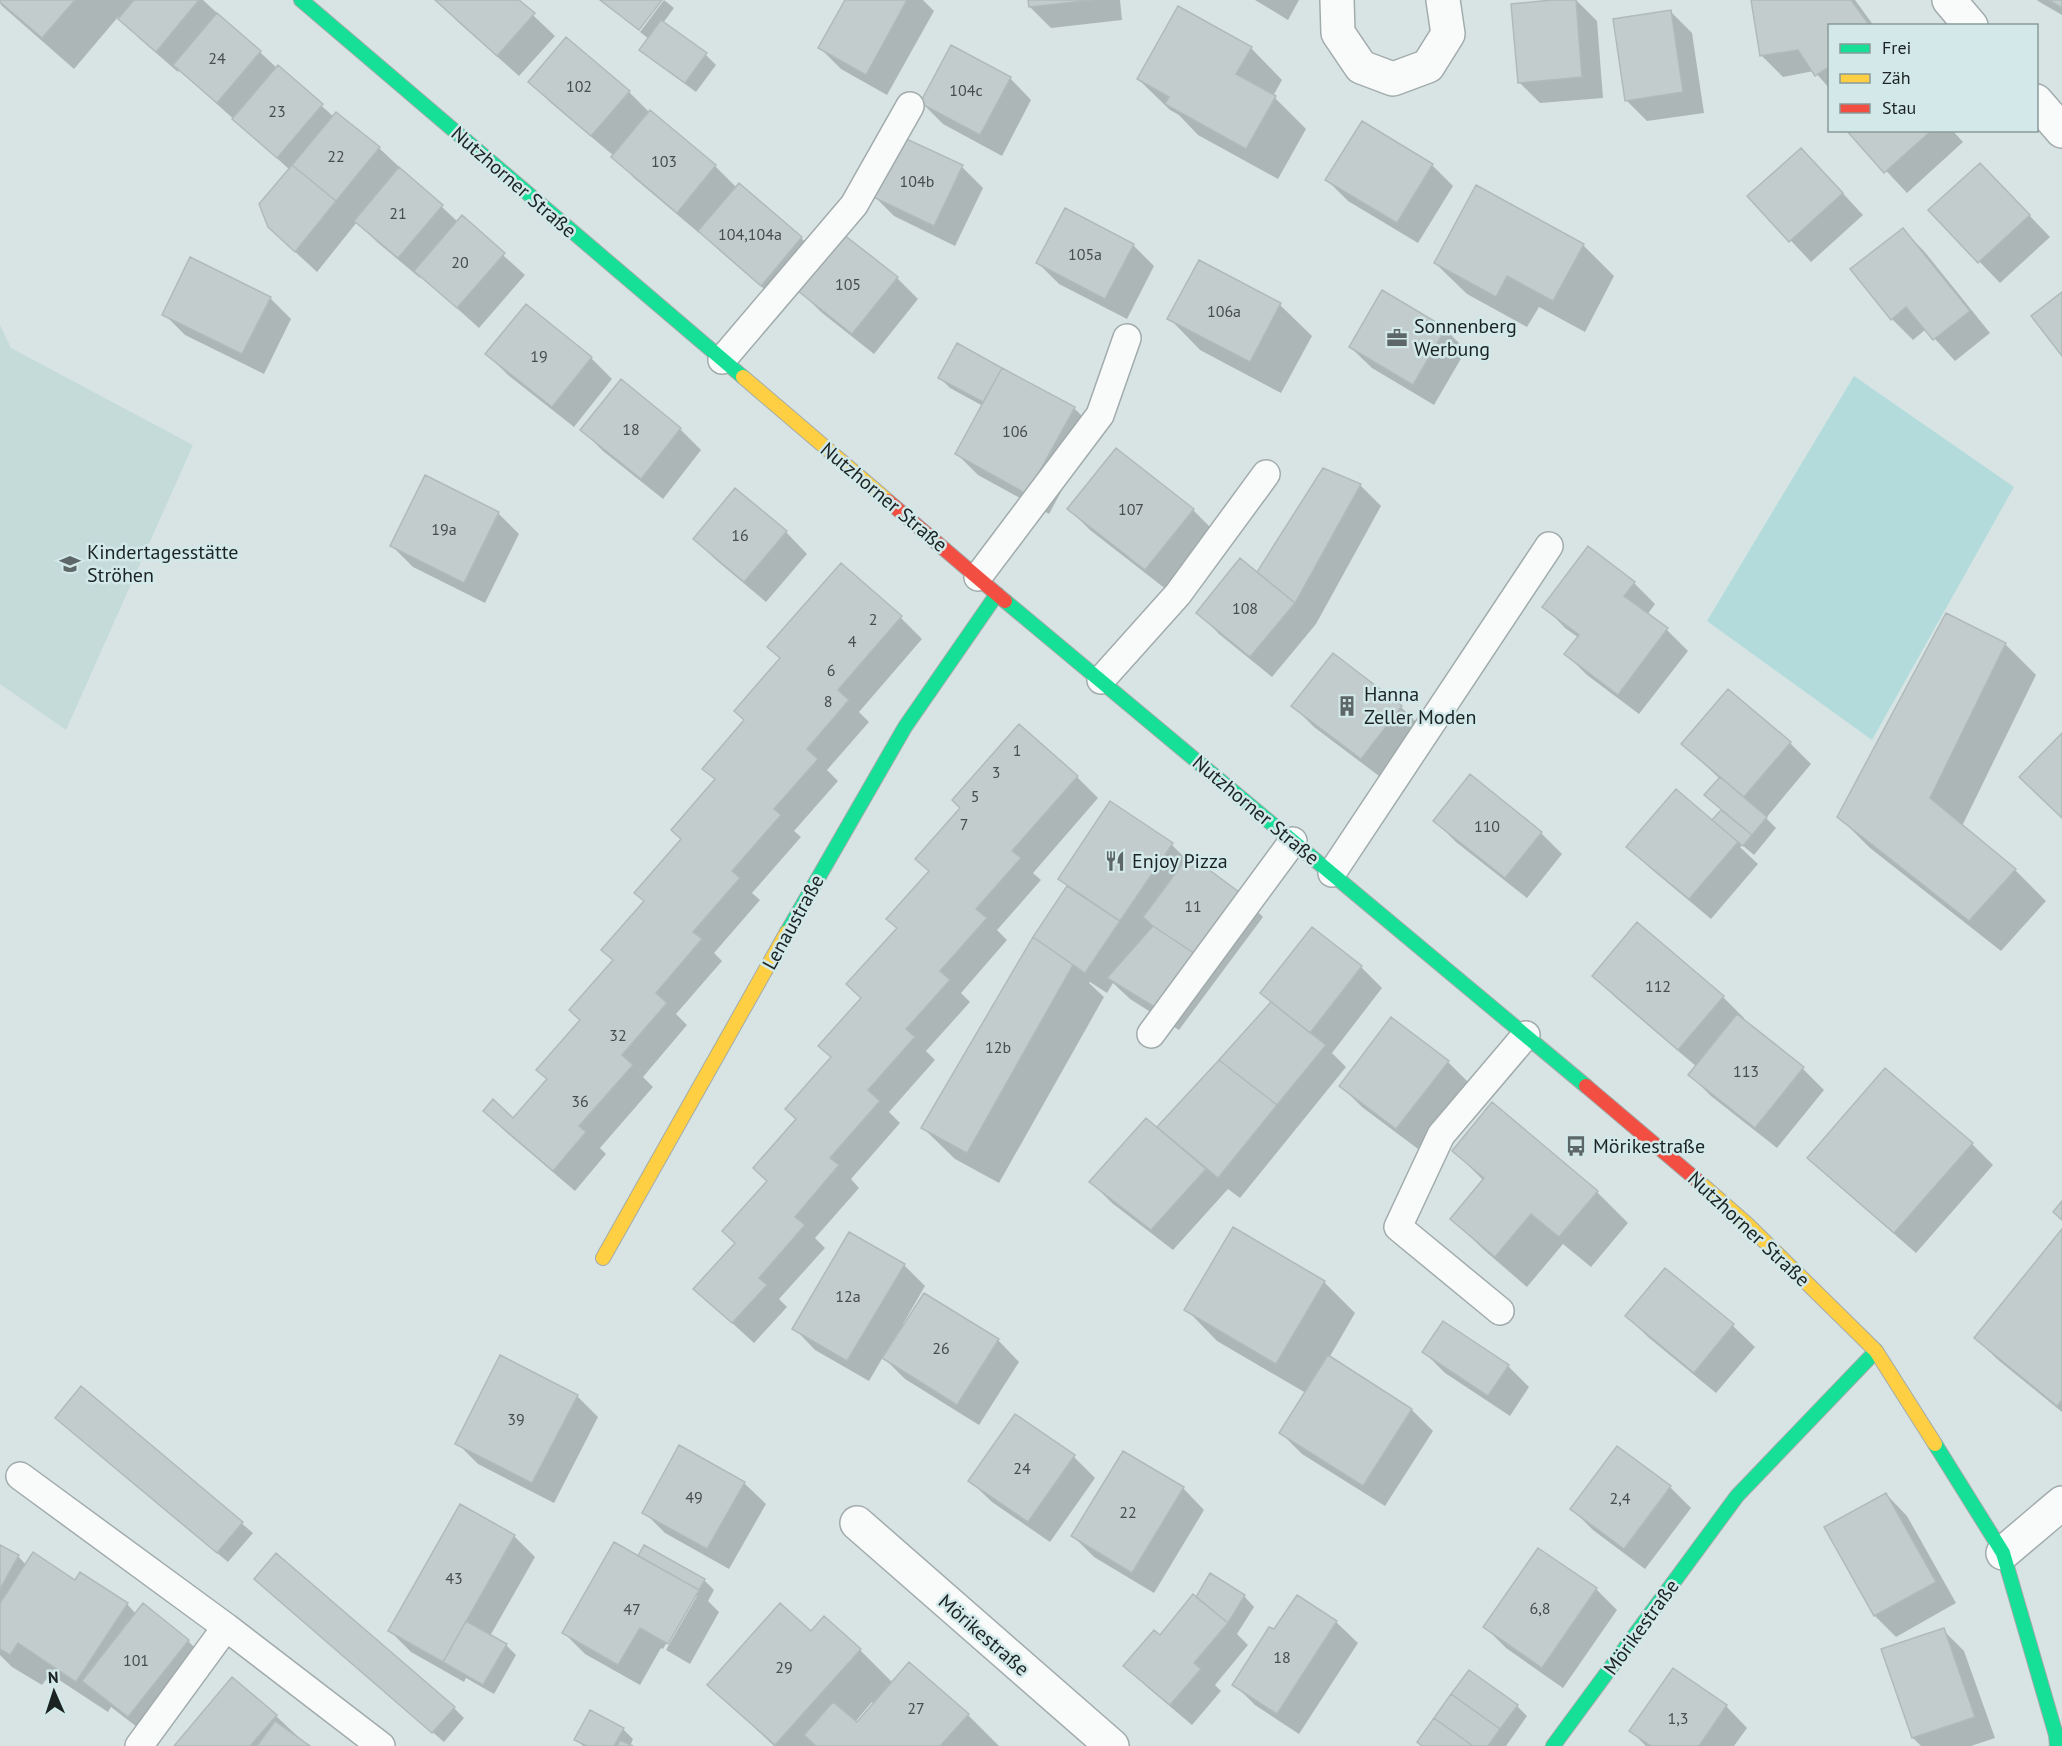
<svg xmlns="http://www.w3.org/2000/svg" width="2062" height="1746" viewBox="0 0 2062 1746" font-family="'PT Sans',sans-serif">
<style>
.built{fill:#c4dbda}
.green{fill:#b3dbdb}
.shadow{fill:#0003;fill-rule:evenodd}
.building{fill:#c3cccc;stroke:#b0baba;stroke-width:1.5}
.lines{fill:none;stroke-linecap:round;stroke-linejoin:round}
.lane-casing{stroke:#a2abab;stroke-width:30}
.street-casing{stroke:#a2abab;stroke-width:36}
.fast-casing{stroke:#a2abab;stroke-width:16}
.slow-casing{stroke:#a2abab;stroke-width:16}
.jam-casing{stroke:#a2abab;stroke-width:16}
.lane{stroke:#f9fbfb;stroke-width:27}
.street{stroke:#f9fbfb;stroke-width:33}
.fast{stroke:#16e098;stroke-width:14}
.slow{stroke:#ffcf43;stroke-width:14}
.jam{stroke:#f24e42;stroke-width:14}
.labels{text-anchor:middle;stroke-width:5;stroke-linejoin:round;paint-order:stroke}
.number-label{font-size:16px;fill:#454d4d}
.street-label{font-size:20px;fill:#1b2323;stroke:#d3e9e9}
.poi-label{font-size:20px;fill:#1b2323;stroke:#d3e9e9;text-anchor:start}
</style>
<rect width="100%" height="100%" fill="#d8e4e4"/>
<path class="built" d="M0 325 11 348 193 445 66 730 0 684Z"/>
<path class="green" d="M1854 376 2014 487 1872 740 1707 621Z"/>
<path class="shadow" d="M0 0H203L277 68 278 67 334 117 379 148 458 222 462 218 525 275 479 328 421 276 420 278 377 242 357 222 317 272 291 248 290 170 179 70 178 72 141 40 118 17 74 69 1 5Z
M437 0H517L555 36 519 76 458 22Z
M601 0H660L638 30Z
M664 0 674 8 663 23 706 55 716 65 696 92 652 60 641 50 649 39 640 32Z
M847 0H923L934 11 887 95 841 69 820 48Z
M1029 0H1120L1122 20 1051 28 1030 7Z
M1255 0H1299L1288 20Z
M1569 0H1576L1597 21 1603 98 1540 103 1519 82Z
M1753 0H1855L1874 26H1830V89L1814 71 1783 77 1762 56Z
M2037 0H2062V15L2038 1Z
M1671 12 1692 33 1704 113 1647 121 1626 100Z
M952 47 1010 78 1031 100 1002 156 943 124 922 103Z
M1251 48 1282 80 1273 96 1306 129 1278 179 1198 135 1179 115 1170 110 1138 79Z
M530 82 629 92 650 113 651 112 715 166 737 188 801 238 824 260 897 278 918 299 874 354 821 312 800 291 816 271 783 305 721 252 700 231 699 233 634 178 614 156 551 103Z
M1848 130H1952L1963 142 1907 193Z
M901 138 962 167 983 188 955 246 894 216 873 195Z
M1432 165 1453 186 1418 243 1348 201 1327 180Z
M1822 171 1863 215 1811 262 1749 196Z
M2001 186 2050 237 2000 283 1930 210Z
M1903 230 1924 251 1990 333 1955 361 1926 329 1913 340 1892 319Z
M1133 245 1154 266 1127 319 1059 284 1038 263Z
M1583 245 1614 276 1585 332 1539 307 1527 327 1467 294 1435 263Z
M1199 262 1280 305 1312 336 1281 393 1200 350 1169 318Z
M270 298 291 319 264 374 185 335 164 314Z
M526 306 591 358 612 379 574 427 508 375 487 354Z
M1445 329 1466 350 1434 405 1372 368 1350 347Z
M958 345 1074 408 1095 429 1049 514 978 475 957 454 983 406 950 388 940 378Z
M621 381 680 429 701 450 663 499 603 451 582 430Z
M1360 485 1381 506 1316 624 1272 677 1219 634 1198 612 1257 574Z
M735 490 786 532 807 554 766 602 716 560 695 539Z
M1069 509 1193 510 1214 531 1167 590 1090 530Z
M498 513 519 534 485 603 413 567 392 546Z
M841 565 901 618 922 639 859 712 869 722 827 770 838 781 794 831 801 837 752 893 760 900 714 953 722 961 676 1014 687 1025 643 1077 653 1087 600 1148 606 1154 575 1191 506 1132 485 1111 513 1120 548 1080 645 902 716 780 746 721 781 659Z
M1634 583 1655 604 1647 615 1667 630 1688 651 1639 714 1587 675 1566 654 1579 638 1565 628 1544 606Z
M2005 644 2036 675 1962 826 2015 870 2046 901 2001 951 1870 848 1839 817Z
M1333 655 1401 707 1422 728 1383 779 1314 727 1293 706Z
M1729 691 1790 743 1811 764 1766 818 1776 828 1754 855 1742 845 1740 847 1758 864 1711 919 1650 868 1629 847 1712 823 1723 811 1716 805 1720 779 1683 744Z
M1077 777 1098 798 1033 873 1041 880 997 930 1007 940 961 993 970 1002 926 1051 935 1060 889 1112 900 1123 851 1179 859 1188 815 1238 825 1248 779 1299 787 1307 754 1343 695 1289 736 1244 798 1120 833 1058 820 1046Z
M1111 804 1172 845 1187 860 1242 896 1263 917 1179 1030 1130 999 1113 983 1107 993 1090 982 1089 983 1104 997 999 1183 955 1159 923 1128 1034 938 1068 887 1060 879Z
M1435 821 1541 833 1562 854 1527 898 1456 842Z
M1361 967 1382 988 1332 1053 1346 1067 1240 1198 1228 1189 1173 1250 1112 1203 1091 1182 1157 1129 1272 1003 1262 993Z
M1594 976 1723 997 1744 1018 1742 1020 1803 1069 1824 1090 1777 1148 1711 1096 1690 1075 1697 1067 1615 997Z
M1448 1062 1469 1083 1418 1149 1362 1107 1341 1086Z
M1972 1144 1993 1165 1916 1253 1831 1179 1809 1158Z
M1454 1151 1597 1192 1628 1223 1591 1267 1563 1244 1527 1287 1484 1250 1452 1219 1484 1181Z
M2062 1232V1412L1997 1359 1976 1338Z
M904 1265 925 1286 903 1324 998 1340 1019 1362 979 1425 905 1379 883 1357 869 1381 815 1350 794 1328Z
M1665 1270 1733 1326 1755 1347 1716 1393 1648 1337 1627 1316Z
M1324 1282 1355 1313 1329 1358 1412 1410 1433 1431 1385 1506 1302 1454 1281 1433 1306 1393 1217 1341 1186 1309Z
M1424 1352 1508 1366 1529 1387 1510 1416 1445 1373Z
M82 1388 253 1533 228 1562 67 1428Z
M577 1396 598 1417 554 1503 478 1464 457 1443Z
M680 1447 744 1483 766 1504 729 1569 665 1533 644 1512Z
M1618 1448 1670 1487 1691 1508 1645 1569 1593 1530 1572 1509Z
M1074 1457 1095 1478 1050 1542 992 1502 970 1481Z
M1183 1488 1204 1510 1154 1593 1094 1557 1073 1536Z
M1886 1494 1907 1516 1956 1603 1896 1637 1875 1616 1826 1528Z
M514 1536 535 1557 490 1636 506 1645 516 1655 494 1694 466 1678 464 1682 411 1652 390 1631Z
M0 1546 18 1556 26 1565 75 1582 127 1604 136 1614 188 1641 209 1662 150 1737 111 1707 108 1712 50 1674 42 1685 12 1667 0 1655Z
M639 1557 704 1580 714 1590 708 1601 719 1612 690 1664 666 1650 697 1596H694L663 1649 661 1648 640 1685 585 1654 564 1633Z
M266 1589 454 1708 464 1718 444 1742Z
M1596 1589 1617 1610 1563 1688 1506 1648 1485 1627Z
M1244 1596 1254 1607 1237 1634 1248 1645 1215 1685 1221 1691 1192 1725 1147 1687 1125 1666 1160 1637 1196 1599Z
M1297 1597 1336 1622 1358 1643 1299 1734 1255 1705 1234 1684 1275 1632Z
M1943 1630 1964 1651 1995 1738 1971 1746H1921L1913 1738Z
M811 1633 860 1650 893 1683 968 1715 999 1746H774L709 1685ZM872 1702 874 1704 857 1724 855 1722Z
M1517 1706 1527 1716 1506 1746H1422Z
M1726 1706 1747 1728 1734 1746H1646L1631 1731Z
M276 1716 308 1746H176Z
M623 1729 633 1739 630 1746H583L576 1739Z"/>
<path class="building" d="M0 0H75L42 38 0 2Z
M134 0H199L156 52 118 19Z
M435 0H519L535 13 497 56Z
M600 0H662L639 30Z
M845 0H907L866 75 818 48Z
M1028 0H1093L1029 7Z
M1552 0H1576L1582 77 1518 83 1511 4Z
M1751 0H1851L1870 26H1830V66L1815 76 1798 50 1760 56Z
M2049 0H2062V8Z
M1178 6 1252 47 1236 74 1276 96 1246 149 1165 104 1169 97 1137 79Z
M1671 10 1683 92 1625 101 1613 19Z
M217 13 261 51 217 103 173 65Z
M661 20 707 53 685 83 639 50Z
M566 37 630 91 591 136 528 82Z
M951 45 1011 77 980 135 920 103Z
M278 65 323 104 277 158 232 119Z
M650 110 716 165 677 213 611 157Z
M336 112 380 147 336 201 292 165Z
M1362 121 1433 164 1397 223 1325 180Z
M1846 130H1932L1884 173Z
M900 136 963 165 934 226 871 196Z
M1801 148 1843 193 1789 242 1747 196Z
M1980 163 2030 215 1978 263 1928 210Z
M292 165 336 201 295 252 268 227 259 204Z
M399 167 443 205 398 258 354 221Z
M739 183 802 237 761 286 698 231Z
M1476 185 1584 244 1553 301 1507 276 1496 297 1434 263Z
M1065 208 1134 244 1105 299 1036 263Z
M462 215 505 253 457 308 414 271Z
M1903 228 1970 311 1933 340 1906 307 1891 320 1850 269Z
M843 234 898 277 852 334 798 291Z
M190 257 271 297 242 354 162 315Z
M1199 260 1281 303 1250 362 1167 319Z
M1382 290 1446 328 1413 385 1349 347Z
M2062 292V356L2031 316Z
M526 304 592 357 552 407 485 354Z
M957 343 1002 368 983 402 938 378Z
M1002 368 1075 407 1027 494 955 454Z
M621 379 681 428 641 479 580 430Z
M1116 448 1194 509 1145 570 1067 509Z
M1323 468 1361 484 1295 603 1257 572Z
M425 475 499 512 464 583 390 546Z
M735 488 787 531 744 582 693 539Z
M1588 546 1635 582 1624 596 1668 628 1618 695 1564 654 1579 635 1542 607Z
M1240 558 1295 603 1250 657 1196 613Z
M841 563 902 616 838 690 849 700 807 749 818 759 774 809 781 815 732 871 740 878 693 932 702 939 656 993 667 1003 622 1055 633 1065 579 1126 586 1132 553 1171 483 1111 493 1099 513 1118 547 1079 536 1070 580 1020 569 1010 613 960 601 950 644 901 634 893 681 839 671 830 715 779 702 769 744 720 734 711 780 658 767 647Z
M1946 613 2006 643 1930 798 2016 869 1969 921 1837 817Z
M1333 653 1402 706 1361 759 1291 706Z
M1728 689 1791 742 1744 797 1681 744Z
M1019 724 1078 776 1012 851 1021 858 976 909 987 918 940 971 950 980 906 1029 915 1037 868 1090 880 1101 830 1158 839 1165 795 1217 805 1225 759 1278 767 1285 732 1323 693 1289 735 1243 722 1231 767 1181 753 1168 796 1119 785 1109 831 1057 818 1046 861 998 846 984 897 928 886 919 929 871 915 859 960 808 952 800Z
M2062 733V818L2019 777Z
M1470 774 1542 832 1505 878 1433 821Z
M1720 777 1767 817 1752 835 1704 795Z
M1676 789 1738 842 1689 899 1626 847Z
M1110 801 1173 843 1120 921 1058 879Z
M1721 810 1752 835 1743 846 1712 820Z
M1189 855 1243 895 1198 956 1153 926 1143 917Z
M1067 886 1120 921 1085 973 1033 937Z
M1637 922 1724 996 1678 1050 1592 976Z
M1153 926 1198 956 1158 1009 1107 978Z
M1312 927 1362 966 1310 1033 1260 993Z
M1033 937 1073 965 967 1153 921 1128Z
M1271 1002 1326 1045 1277 1105 1219 1060Z
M1737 1014 1804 1067 1755 1128 1688 1075Z
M1391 1017 1449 1061 1396 1129 1339 1086Z
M1219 1060 1277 1105 1218 1178 1157 1127Z
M1885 1068 1973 1143 1894 1233 1807 1158Z
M1492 1102 1598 1191 1559 1237 1531 1214 1495 1257 1450 1219 1484 1178 1452 1151Z
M1146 1118 1206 1169 1151 1230 1089 1182Z
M2062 1201V1220L2053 1212Z
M1233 1227 1325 1281 1276 1364 1184 1310Z
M2062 1229V1400L2057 1406 1974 1338Z
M849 1232 905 1264 847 1361 792 1329Z
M1665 1268 1734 1324 1694 1373 1625 1316Z
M924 1293 999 1339 957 1405 882 1358Z
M1443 1321 1509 1365 1488 1396 1422 1352Z
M500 1355 578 1395 532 1483 455 1444Z
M1328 1355 1412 1409 1363 1486 1279 1433Z
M81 1386 243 1522 217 1553 55 1418Z
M1015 1414 1075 1455 1028 1522 968 1481Z
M679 1445 745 1482 707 1549 642 1513Z
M1617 1446 1671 1486 1624 1549 1570 1509Z
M1123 1451 1184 1487 1132 1573 1071 1536Z
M1886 1493 1936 1582 1874 1616 1824 1527Z
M460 1504 515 1535 443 1662 388 1631Z
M614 1542 699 1590 668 1644 640 1628 618 1665 562 1633Z
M0 1545 19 1555 0 1589Z
M644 1545 705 1579 699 1590 638 1556Z
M1538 1548 1597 1588 1542 1668 1483 1627Z
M33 1552 75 1580 80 1572 128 1603 76 1682 18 1643 10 1655 0 1649V1603Z
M276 1553 455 1707 432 1733 254 1579Z
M1210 1573 1245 1595 1228 1623 1196 1597Z
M1193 1594 1228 1623 1194 1663 1201 1669 1170 1705 1123 1666 1154 1630 1160 1635Z
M1297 1595 1337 1621 1277 1714 1232 1685 1269 1627 1274 1629Z
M143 1603 189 1640 128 1717 82 1681Z
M780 1603 811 1631 824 1616 861 1649 775 1745 707 1685Z
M466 1621 507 1644 483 1685 443 1662Z
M1944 1628 1975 1717 1912 1738 1881 1649Z
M909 1662 969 1714 940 1746H816L804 1735 833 1702 857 1722Z
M1673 1668 1727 1705 1699 1746H1651L1629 1731Z
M1469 1670 1518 1705 1500 1729 1451 1694Z
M232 1677 277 1715 250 1746H174Z
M1451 1694 1500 1729 1488 1746H1473L1434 1718Z
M590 1710 624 1728 614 1746H587L574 1740Z
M1434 1718 1473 1746H1422L1417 1742Z
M275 1721 310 1746H257Z
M620 1740 633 1746H617Z"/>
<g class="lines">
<g class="lane-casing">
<path id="lane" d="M722 360 854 205 910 106
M978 577 1100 415 1127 338
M1101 680 1178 594 1266 474
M1332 873 1549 546
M1151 1034 1293 841
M1500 1311 1398 1227 1441 1135 1526 1035
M20 1476 226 1627 381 1746
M139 1746 226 1627"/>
</g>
<g class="street-casing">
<path id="street" d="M1337 0 1338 33 1361 67 1393 79 1428 66 1448 34 1443 0
M1949 0 1971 26
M2036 101 2062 131
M857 1523 1112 1746
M2003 1553 2062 1503"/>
</g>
<g class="fast-casing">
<path id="fast" d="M301 0 743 377
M1005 601 1586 1086
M787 932 905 727 997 594
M1935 1444 2003 1553 2056 1735 2057 1746
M1553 1746 1737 1496 1876 1351"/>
</g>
<g class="slow-casing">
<path id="slow" d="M743 377 888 501
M1698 1181 1747 1224 1876 1351 1935 1444
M603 1258 787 932"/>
</g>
<g class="jam-casing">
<path id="jam" d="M888 501 1005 601
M1586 1086 1698 1181"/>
</g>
<use href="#lane" class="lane"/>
<use href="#street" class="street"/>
<use href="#fast" class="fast"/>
<use href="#slow" class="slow"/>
<use href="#jam" class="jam"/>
</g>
<defs>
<g id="office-bare" transform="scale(1.62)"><path d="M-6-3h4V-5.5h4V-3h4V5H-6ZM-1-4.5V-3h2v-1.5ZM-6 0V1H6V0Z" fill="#5d6767" stroke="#d3e9e9" stroke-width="2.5" paint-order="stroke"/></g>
<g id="school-bare" transform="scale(1.62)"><path d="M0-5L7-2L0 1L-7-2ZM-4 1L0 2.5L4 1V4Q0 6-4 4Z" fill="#5d6767" stroke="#d3e9e9" stroke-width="2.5" paint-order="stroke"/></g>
<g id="building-bare" transform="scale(1.62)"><path d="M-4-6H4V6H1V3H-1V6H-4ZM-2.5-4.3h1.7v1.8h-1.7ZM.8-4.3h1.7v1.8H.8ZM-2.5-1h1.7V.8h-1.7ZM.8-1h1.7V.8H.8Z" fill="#5d6767" stroke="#d3e9e9" stroke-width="2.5" paint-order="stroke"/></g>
<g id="restaurant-bare" transform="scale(1.62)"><path d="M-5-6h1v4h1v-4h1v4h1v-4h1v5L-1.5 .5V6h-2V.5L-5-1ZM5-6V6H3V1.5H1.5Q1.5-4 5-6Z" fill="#5d6767" stroke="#d3e9e9" stroke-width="2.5" paint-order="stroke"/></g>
<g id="bus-bare" transform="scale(1.62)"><path d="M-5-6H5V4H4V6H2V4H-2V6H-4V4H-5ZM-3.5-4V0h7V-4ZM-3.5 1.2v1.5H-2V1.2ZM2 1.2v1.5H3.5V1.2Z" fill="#5d6767" stroke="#d3e9e9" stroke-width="2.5" paint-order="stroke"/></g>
</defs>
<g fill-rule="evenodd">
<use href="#office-bare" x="1397" y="338"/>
<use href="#school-bare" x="70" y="564"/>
<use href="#building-bare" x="1347" y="706"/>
<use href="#restaurant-bare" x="1115" y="861"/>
<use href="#bus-bare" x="1576" y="1146"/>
</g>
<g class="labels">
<g class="number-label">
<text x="217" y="64">24</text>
<text x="579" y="92">102</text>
<text x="966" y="96">104c</text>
<text x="277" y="117">23</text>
<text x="336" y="162">22</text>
<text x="664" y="167">103</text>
<text x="917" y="187">104b</text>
<text x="398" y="219">21</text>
<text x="750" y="240">104,104a</text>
<text x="1085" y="260">105a</text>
<text x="460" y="268">20</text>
<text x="848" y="290">105</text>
<text x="1224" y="317">106a</text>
<text x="539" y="362">19</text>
<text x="631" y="435">18</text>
<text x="1015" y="437">106</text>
<text x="1131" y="515">107</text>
<text x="444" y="535">19a</text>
<text x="740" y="541">16</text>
<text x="1245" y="614">108</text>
<text x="873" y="625">2</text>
<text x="852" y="647">4</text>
<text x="831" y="676">6</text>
<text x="828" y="707">8</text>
<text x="1017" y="756">1</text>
<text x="996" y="778">3</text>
<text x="975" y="802">5</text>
<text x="964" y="830">7</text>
<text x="1487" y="832">110</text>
<text x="1193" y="912">11</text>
<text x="1658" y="992">112</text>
<text x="618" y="1041">32</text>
<text x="998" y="1053">12b</text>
<text x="1746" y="1077">113</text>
<text x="580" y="1107">36</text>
<text x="848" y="1302">12a</text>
<text x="941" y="1354">26</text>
<text x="516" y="1425">39</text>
<text x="1022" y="1474">24</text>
<text x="694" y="1503">49</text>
<text x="1620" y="1504">2,4</text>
<text x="1128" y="1518">22</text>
<text x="454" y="1584">43</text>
<text x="1540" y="1614">6,8</text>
<text x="632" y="1615">47</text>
<text x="1282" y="1663">18</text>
<text x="136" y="1666">101</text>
<text x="784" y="1673">29</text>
<text x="916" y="1714">27</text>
<text x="1678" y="1724">1,3</text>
</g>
<g class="street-label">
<text transform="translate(514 182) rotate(41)" y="7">Nutzhorner Straße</text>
<text transform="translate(884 497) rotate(40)" y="7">Nutzhorner Straße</text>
<text transform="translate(1256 810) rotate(40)" y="7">Nutzhorner Straße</text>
<text transform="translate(793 922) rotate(-61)" y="7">Lenaustraße</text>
<text transform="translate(1749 1229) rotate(43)" y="7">Nutzhorner Straße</text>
<text transform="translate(1641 1627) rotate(-54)" y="7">Mörikestraße</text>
<text transform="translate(984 1635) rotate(41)" y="7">Mörikestraße</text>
</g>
<g class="poi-label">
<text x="1414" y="333">Sonnenberg<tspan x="1414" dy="23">Werbung</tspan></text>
<text x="87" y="559">Kindertagesstätte<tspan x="87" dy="23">Ströhen</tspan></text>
<text x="1364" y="701">Hanna<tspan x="1364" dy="23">Zeller Moden</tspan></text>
<text x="1132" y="868">Enjoy Pizza</text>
<text x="1593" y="1153">Mörikestraße</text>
</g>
</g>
<rect x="1828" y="24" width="210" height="108" fill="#d3e9e9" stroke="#899a9a" stroke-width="1.5"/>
<rect x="1840" y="44" width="30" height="9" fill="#16e098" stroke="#899a9a" stroke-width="1.5"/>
<text x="1882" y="54" font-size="18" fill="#1b2323">Frei</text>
<rect x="1840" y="74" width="30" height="9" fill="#ffcf43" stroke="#899a9a" stroke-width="1.5"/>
<text x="1882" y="84" font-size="18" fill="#1b2323">Zäh</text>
<rect x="1840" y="104" width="30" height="9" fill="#f24e42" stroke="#899a9a" stroke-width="1.5"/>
<text x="1882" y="114" font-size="18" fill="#1b2323">Stau</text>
<g transform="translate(54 1692) rotate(357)" stroke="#d3e9e9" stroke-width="4.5" paint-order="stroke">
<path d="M0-4.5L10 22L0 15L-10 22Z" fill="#1b2323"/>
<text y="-9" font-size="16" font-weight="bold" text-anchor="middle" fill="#1b2323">N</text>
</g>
</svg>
